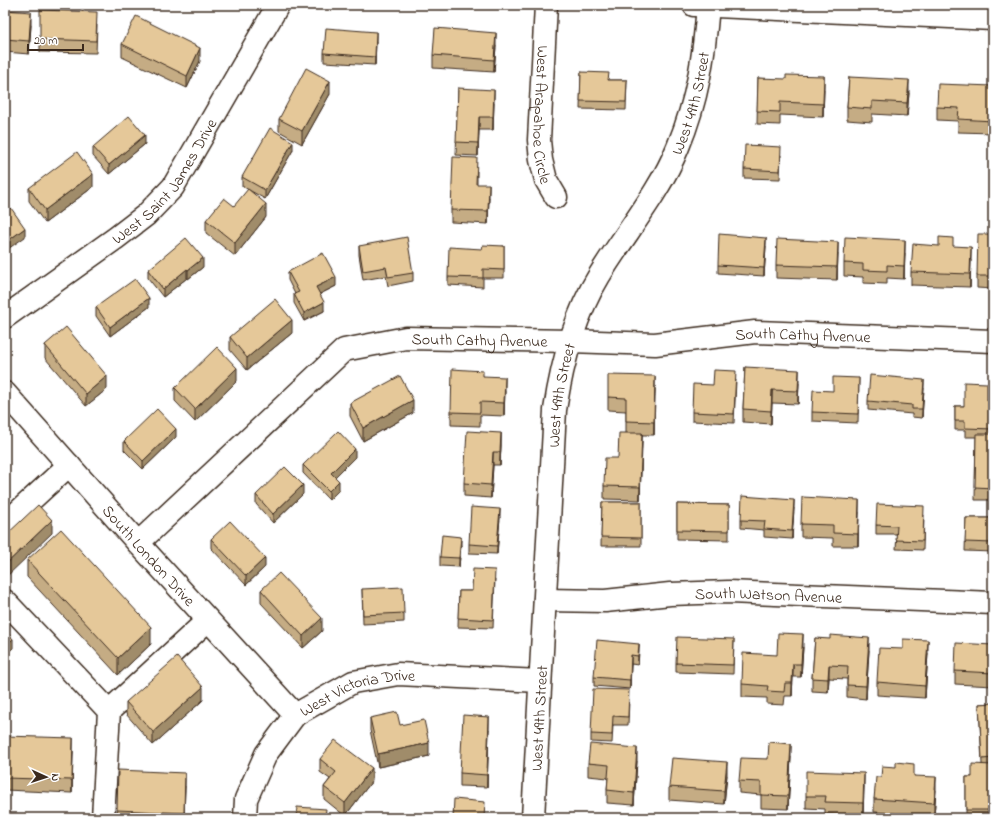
<svg xmlns="http://www.w3.org/2000/svg" width="998" height="823" viewBox="0 0 998 823" font-family="'Indie Flower',sans-serif">
<style>
.lines{fill:none;stroke-linecap:round;stroke-linejoin:round}
.minor-casing{stroke:#3b2a1e;stroke-width:25}
.minor{stroke:#fff;stroke-width:22}
.wall{fill:#c5ac84;stroke:#3b2a1e}
.shaded-wall{fill:#a08c6b;stroke:#3b2a1e}
.building{fill:#e5c899;stroke:#3b2a1e}
.labels{text-anchor:middle;stroke-width:3.5;stroke-linejoin:round;paint-order:stroke}
.street-label{font-size:16px;fill:#3b2a1e;stroke:#fff}
</style>
<rect width="100%" height="100%" fill="#fff"/>
<filter id="ink" filterUnits="userSpaceOnUse"><feTurbulence type="fractalNoise" baseFrequency=".025" numOctaves="2"/><feDisplacementMap in="SourceGraphic" scale="8" xChannelSelector="R" yChannelSelector="G"/><feConvolveMatrix kernelMatrix="1 2 1 2 8 2 1 2 1" color-interpolation-filters="sRGB"/></filter>
<g filter="url(#ink)">
<g class="lines">
<g class="minor-casing">
<g id="minor">
<path id="s1" d="M546 5 539 140 541 160 546 180 556 197"/>
<path d="M694 5 993 19"/>
<path id="s2" d="M5 317 116 238 146 215 173 187 278 5"/>
<path id="s3" d="M5 393 138 543 295 715"/>
<path d="M5 524 69 465"/>
<path id="s4" d="M138 543 344 350 406 338 570 341 655 344 755 332 993 341"/>
<path id="s5" d="M545 600 605 601 670 594 729 592 993 603"/>
<path d="M5 601 109 711 103 818"/>
<path d="M109 711 208 620"/>
<path id="s6" d="M245 818 246 799 266 754 295 715 353 682 398 674 540 681"/>
<path id="s7" d="M533 818 555 410C562 363 574 317 599 276 625 233 659 194 678 147 698 99 704 56 708 5"/>
</g>
</g>
<use href="#minor" class="minor"/>
</g>
<path class="wall" d="M5 10 31 25 29 54 5 52Z
M97 25 96 53 40 52V39Z
M376 41 375 65 324 62V53Z
M122 44 200 61 187 88 122 57Z
M496 46 494 72 433 68V55Z
M581 72 609 80H627L626 110 580 109Z
M849 77 909 93 907 116 872 114V122L847 120V107Z
M758 78 824 89 823 117 780 115V125L757 124Z
M993 86V133L958 132V121L937 120V107Z
M458 88 494 103 493 130H479L478 156 456 155Z
M330 94 302 144 279 131V119Z
M145 144 109 174 93 156V147Z
M293 150 265 199 242 186V177Z
M781 155 780 179 744 178V169Z
M477 171V184L489 197 488 224 451 222V210Z
M93 187 45 223 29 201V188Z
M234 206 266 217 235 256 206 233V220Z
M993 234V289L977 288V276Z
M359 246 413 273V281L388 286 386 276 363 280 359 255Z
M504 246V278H483V287L448 285V277L482 249Z
M766 246 764 276 718 273V265Z
M953 246 971 260 970 287 911 285V272Z
M905 253 904 279 887 278V284L863 283V277L844 276V263Z
M838 254 837 280 776 278V265Z
M203 267 188 279 187 278 163 297 148 278V270Z
M288 272 336 286 320 294 324 311 304 321 294 303V294H295L288 280Z
M96 307H149L110 336 96 316Z
M292 333 247 370 230 350V337Z
M45 345 107 389 86 406 45 358Z
M745 367 799 383 798 404 772 403 771 424 743 422V409Z
M483 376 505 390 504 416 480 415V426L451 425V412Z
M859 378 858 423 812 421V412L833 391Z
M736 380 734 423 692 421V412L713 385Z
M237 381 195 422 175 401V388Z
M924 388 922 418 912 417V414L868 410V401Z
M655 389 654 435H642L640 500 604 499V486L618 458 626 433V411L608 410V397Z
M987 400 993 401V500H975L976 437H965V430H955V406H964Z
M350 403 413 413 363 441 350 416Z
M501 433V446L500 465H493L491 498 464 496V483Z
M176 437 143 469 124 450V441Z
M355 457 335 477 339 490 329 500 303 473V465Z
M303 494 273 523 256 504V495Z
M602 502H641V546H601Z
M677 504 729 505V540L677 539Z
M794 508 792 539 764 537V530L741 528V520Z
M859 512 858 546H833V538L801 537V524Z
M924 515 923 550 896 549 897 534H876V525Z
M500 517 497 554 469 553V544Z
M966 518H993V552L965 551Z
M211 539 265 567 246 585 211 548Z
M461 545 459 567 440 566V557Z
M27 560 151 644 118 675 27 577Z
M495 579 493 628 458 627 459 591H472Z
M362 589 404 613V622L363 624Z
M261 590 322 631 303 648 261 603Z
M815 638 869 650 866 699 847 697V679L829 678 828 692 812 691V678Z
M734 639 733 674 676 672V663Z
M639 644 638 665 631 664 630 689 594 686V677Z
M993 645V686L955 684V671Z
M803 647 801 677H793L792 696H785L784 705 767 704V698L742 697V684L777 655Z
M928 653 925 698 877 695V682Z
M629 699 628 725H613L612 743 591 742V734Z
M203 700 153 745 126 714V702Z
M993 703V818H966V777H972L982 764 979 704Z
M370 718 429 756 378 767 370 730Z
M489 729 487 787 460 786V773Z
M5 736 73 751 72 793 5 790Z
M791 757 788 809 761 808V795L739 793V781L768 759Z
M320 759 372 781 345 816 324 799V787L330 779 320 772Z
M637 761 634 805 607 803V790L608 778 588 776V763Z
M727 775 724 804 669 800V787Z
M914 776 936 790 934 816 874 812V799L881 777Z
M185 786 184 818H117V810Z
M864 786 863 816 825 814V809L806 808V796Z"/>
<path class="shaded-wall" d="M31 12V25L29 54V41Z
M376 32V41L375 65V57Z
M496 33V46L494 72V60Z
M200 48V61L187 88V76Z
M824 76V89L823 117V104Z
M909 80V93L907 116V103Z
M330 81V94L302 144V131Z
M494 90V103L493 130V117Z
M479 117V130L478 156V143Z
M145 135V144L109 174V165Z
M293 142V150L265 199V190Z
M93 174V187L45 223V210Z
M489 184V197L488 224V211Z
M266 204V217L235 256V243Z
M25 228V237L5 251V243Z
M766 238V246L764 276V268Z
M905 240V253L904 279V266Z
M838 242V254L837 280V267Z
M971 247V260L970 287V274Z
M203 258V267L188 279V270Z
M187 269V278L163 297V289Z
M336 277V286L316 296V287Z
M149 298V307L110 336V327Z
M324 302V311L304 321V313Z
M292 320V333L247 370V358Z
M237 368V381L195 422V409Z
M799 370V383L798 404V391Z
M107 376V389L86 406V394Z
M655 376V389L654 435V422Z
M505 377V390L504 416V403Z
M924 380V388L922 418V409Z
M772 390V403L771 424V411Z
M413 400V413L363 441V428Z
M176 429V437L143 469V461Z
M501 433V446L500 465V452Z
M642 433V446L640 500V487Z
M355 449V457L331 481V473Z
M493 452V465L491 498V485Z
M339 481V490L329 500V491Z
M303 485V494L273 523V514Z
M794 500V508L792 539V531Z
M859 500V512L858 546V534Z
M500 509V517L497 554V546Z
M52 520V533L5 578V565Z
M461 537V545L459 567V558Z
M265 558V567L246 585V576Z
M322 618V631L303 648V636Z
M151 627V644L118 675V658Z
M803 634V647L801 677V664Z
M869 638V650L866 699V686Z
M13 639V648L5 655V646Z
M928 640V653L925 698V686Z
M639 644V652L638 665V656Z
M631 655V664L630 689V680Z
M793 664V677L792 696V683Z
M829 665V678L828 692V679Z
M203 687V700L153 745V732Z
M489 717V729L487 787V775Z
M73 738V751L72 793V780Z
M429 743V756L378 767V754Z
M791 744V757L788 809V796Z
M637 748V761L634 805V793Z
M727 762V775L724 804V791Z
M372 768V781L345 816V803Z
M185 773V786L184 818V813Z
M864 773V786L863 816V803Z
M936 777V790L934 816V803Z"/>
<path class="building" d="M5 10 31 12 29 41 5 39Z
M40 10 97 12 96 41 40 39Z
M136 16 200 48 187 76 122 44Z
M326 28 376 32 375 57 324 53Z
M435 28 496 33 494 60 433 55Z
M306 68 330 81 302 131 279 119Z
M581 72 609 73 608 80H627L626 102 580 101Z
M786 75 824 76 823 104 780 102V112L757 111 758 78 786 79Z
M849 77 909 80 907 103 872 101V109L847 107Z
M938 84 993 86V121L958 119 959 108 937 107Z
M458 88 494 90 493 117H479L478 143 456 142Z
M129 116 145 135 109 165 93 147Z
M270 128 293 142 265 190 242 177Z
M745 145 781 147 780 171 744 169Z
M77 152 93 174 45 210 29 188Z
M453 157 477 158 476 184H489L488 211 451 210Z
M248 189 266 204 235 243 206 220 224 198 234 206Z
M11 208 25 228 5 243V212Z
M719 234 766 238 764 268 718 265Z
M978 234H993V276H977Z
M407 237 413 273 388 277 386 267 363 271 359 246Z
M845 237 905 240 904 266 887 265V271L863 270V264L844 263Z
M939 237 953 238V246L971 247 970 274 911 272 913 244 939 246Z
M186 238 203 258 188 270 187 269 163 289 148 270Z
M777 239 838 242 837 267 776 265Z
M483 245 504 246V270L483 269V278L448 277 449 247 482 249Z
M323 253 336 277 316 287 324 302 304 313 294 294 299 292 288 272Z
M135 279 149 298 110 327 96 307Z
M275 299 292 320 247 358 230 337Z
M66 327 107 376 86 394 45 345Z
M217 347 237 368 195 409 175 388Z
M745 367 799 370 798 391 772 390 771 411 743 409Z
M452 369 483 371V376L505 377 504 403 480 402V413L451 412Z
M714 370 736 371 734 414 692 412 693 384 713 385Z
M608 375 655 376 654 422 626 421V398L608 397Z
M870 375 924 380 922 409H912V405L868 401Z
M400 376 413 400 363 428 350 403Z
M833 377 859 378 858 414 812 412 813 390 833 391Z
M964 382 987 383V400L993 401V429L965 428V421H955V406H964Z
M157 409 176 429 143 461 124 441Z
M338 431 355 449 331 473 339 481 329 491 303 465Z
M467 431 501 433 500 452H493L491 485 464 483Z
M619 433H642L640 487 604 486 605 458H618Z
M976 434H993V488L975 487Z
M285 467 303 485 273 514 256 495Z
M742 496 794 500 792 531 764 529 765 521 741 520Z
M802 497 859 500 858 534 833 533V525L801 524Z
M602 502H641V538L601 537Z
M677 504 729 505V531L677 530Z
M877 504 924 506 923 541 896 540 897 526 876 525Z
M38 505 52 520 5 565V536Z
M471 507 500 509 497 546 469 544Z
M966 518H993V543L965 542Z
M230 521 265 558 246 576 211 539Z
M61 529 151 627 118 658 27 560Z
M442 535 461 537 459 558 440 557Z
M473 569 495 570 493 620 458 618 459 591H472Z
M279 573 322 618 303 636 261 590Z
M403 587 404 613 363 615 362 589Z
M5 630 13 639 5 646Z
M778 633 803 634 801 664H793L792 683H785L784 692 767 691 768 686 742 684 743 653 777 655Z
M830 635 869 638 866 686 847 685 848 666 829 665 828 679 812 678 815 638 830 639Z
M677 637 734 639 733 665 676 663Z
M903 639 928 640 925 686 877 682 879 648 903 649Z
M597 640 639 644 638 656 631 655 630 680 594 677Z
M956 643 993 645V673L955 671Z
M177 657 203 687 153 732 126 702Z
M593 689 629 690 628 717 613 716 612 735 591 734Z
M993 703V758L982 759 979 704Z
M397 712 400 725 424 720 429 743 378 754 370 718Z
M463 715 489 717 487 775 460 773Z
M5 736 73 738 72 780 5 778Z
M335 740 372 768 345 803 324 787 336 772 320 759Z
M769 742 791 744 788 796 761 795V782L739 781 741 758 768 759Z
M590 744 637 748 634 793 607 790 609 765 588 763Z
M672 758 727 762 724 791 669 787Z
M896 762 914 764V776L936 777 934 803 874 799 876 777H881L882 766 896 767Z
M972 764 993 765V810H966V777H972Z
M118 770 185 773 184 813 117 810Z
M806 771 864 773 863 803 825 802 826 796H806Z
M454 799 485 802 484 818H453Z
M297 807 326 809 325 818H296Z"/>
</g>
<g class="labels">
<g class="street-label">
<text dy="6" stroke="none"><textPath href="#s7" startOffset="748">West 49th Street</textPath></text>
<text dy="6" stroke="none"><textPath href="#s1" startOffset="110">West Arapahoe Circle</textPath></text>
<text dy="6" stroke="none"><textPath href="#s2" startOffset="212">West Saint James Drive</textPath></text>
<text dy="6" stroke="none"><textPath href="#s4" startOffset="743">South Cathy Avenue</textPath></text>
<text dy="6" stroke="none"><textPath href="#s4" startOffset="419">South Cathy Avenue</textPath></text>
<text dy="6" stroke="none"><textPath href="#s7" startOffset="424">West 49th Street</textPath></text>
<text dy="6" stroke="none"><textPath href="#s3" startOffset="217">South London Drive</textPath></text>
<text dy="6" stroke="none"><textPath href="#s5" startOffset="224">South Watson Avenue</textPath></text>
<text dy="6" stroke="none"><textPath href="#s6" startOffset="185">West Victoria Drive</textPath></text>
<text dy="6" stroke="none"><textPath href="#s7" startOffset="100">West 49th Street</textPath></text>
</g>
</g>
<rect width="998" height="823" fill="none" stroke="#fff" stroke-width="20"/>
<rect x="10" y="10" width="978" height="803" fill="none" stroke="#3b2a1e" stroke-width="1.5" filter="url(#ink)"/>
<g transform="translate(46 777) rotate(93)" stroke="#ffffff" stroke-width="3" paint-order="stroke">
<path d="M0-3L7 15L0 10L-7 15Z" fill="#3b2a1e"/>
<text y="-6" font-size="11" font-weight="bold" text-anchor="middle" fill="#3b2a1e">N</text>
</g>
<path d="M28 44v6h55v-6" fill="none" stroke="#3b2a1e" stroke-width="2"/>
<text x="34" y="44" font-size="12" fill="#3b2a1e" stroke="#ffffff" stroke-width="3" paint-order="stroke">20 m</text>
</svg>
